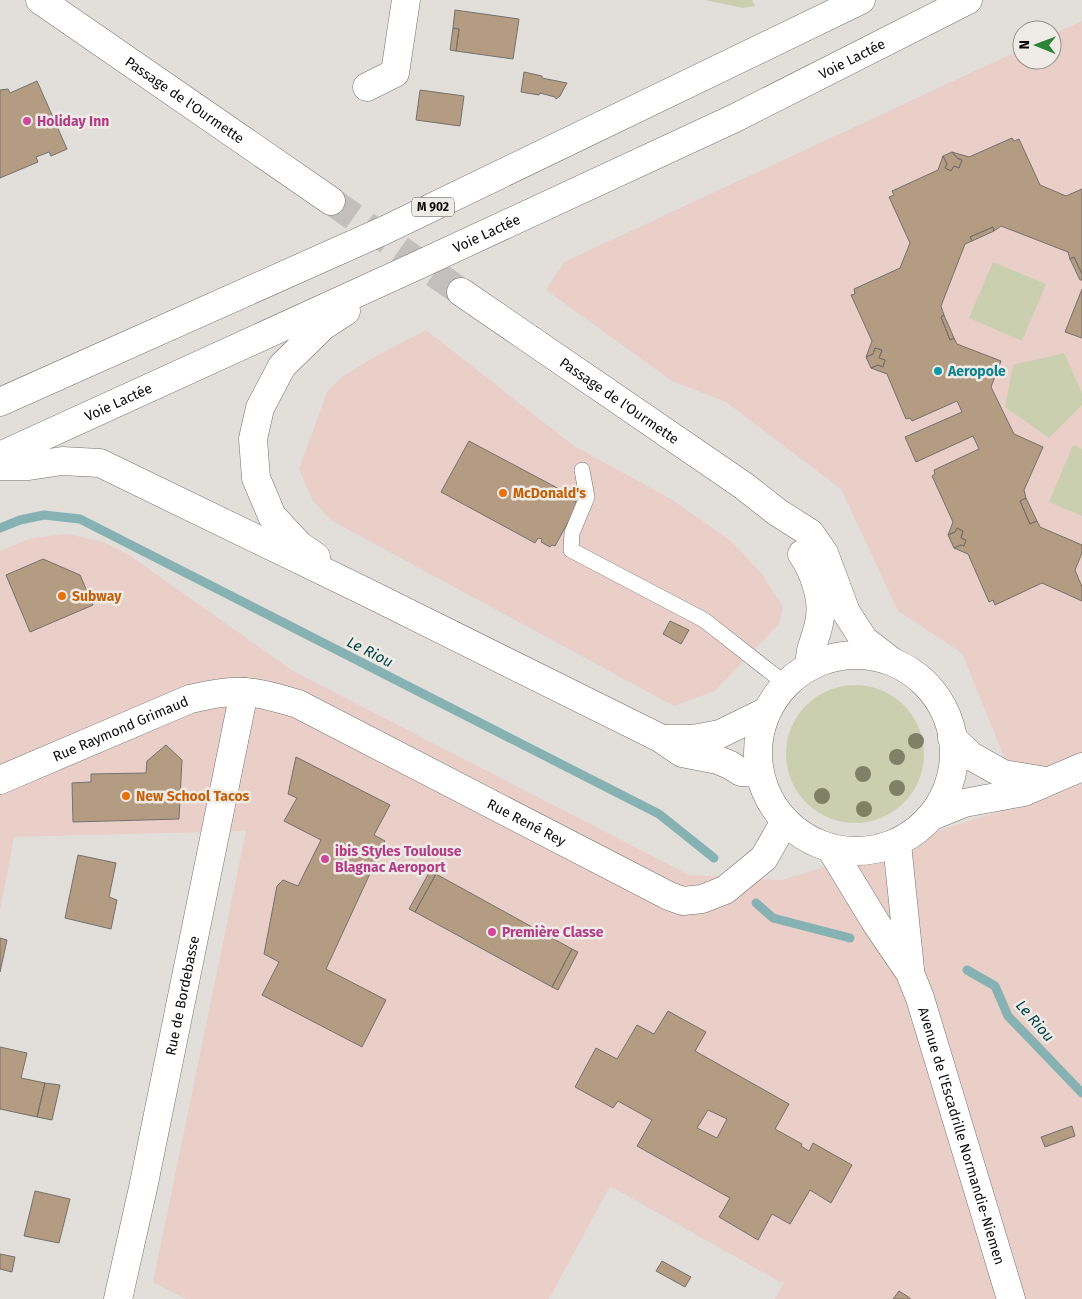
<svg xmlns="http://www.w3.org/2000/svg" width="1082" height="1299" viewBox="0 0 1082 1299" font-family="'Fira Sans',sans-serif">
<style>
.commercial{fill:#e9cfc8}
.green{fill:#cad0af}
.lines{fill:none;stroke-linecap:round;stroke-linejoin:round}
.stream{stroke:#86b2b3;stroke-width:9}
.building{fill:#b49c82;stroke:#74716e;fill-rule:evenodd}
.secondary-tunnel{stroke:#c2bfbc;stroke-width:28;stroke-dasharray:28 14;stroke-linecap:butt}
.lane-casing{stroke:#75726f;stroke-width:16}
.street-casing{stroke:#75726f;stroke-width:29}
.secondary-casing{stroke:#75726f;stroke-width:29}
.highway-casing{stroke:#75726f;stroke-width:29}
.lane{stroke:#fff;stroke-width:15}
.street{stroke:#fff;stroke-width:28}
.secondary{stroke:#fff;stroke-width:28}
.highway{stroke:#fff;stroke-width:28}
.tree{fill:#7f8067}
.hotel-dot{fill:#d1479c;stroke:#efece8;stroke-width:2}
.culture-dot{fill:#0f9aa8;stroke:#efece8;stroke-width:2}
.food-dot{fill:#e8710a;stroke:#efece8;stroke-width:2}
.labels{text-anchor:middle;stroke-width:5;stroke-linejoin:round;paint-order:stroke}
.shield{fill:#efece8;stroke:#504e4d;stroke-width:1}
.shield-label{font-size:12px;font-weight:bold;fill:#0c0b0a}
.street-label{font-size:14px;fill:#0c0b0a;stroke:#efece8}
.hotel-label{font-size:14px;font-weight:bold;fill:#b23c85;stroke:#efece8;text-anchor:start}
.culture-label{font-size:14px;font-weight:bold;fill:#0d838f;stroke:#efece8;text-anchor:start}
.food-label{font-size:14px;font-weight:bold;fill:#c56008;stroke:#efece8;text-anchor:start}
.water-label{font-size:15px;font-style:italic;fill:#004547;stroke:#efece8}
</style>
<rect width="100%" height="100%" fill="#e2dfdb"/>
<path class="commercial" d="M1082 21V1299H775L785 1281 780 1282 610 1186 549 1299H186L153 1282 246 831 14 837 0 911V551L31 538 68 534 106 543 129 555 293 671 689 875 782 880 1023 804 962 653 898 611 841 489 726 402 672 381 546 290 564 262 1022 49V60H1052V35Z
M426 330 574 446 671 499 730 540 763 575 783 607 779 624 715 691 674 706 332 521 313 501 299 469 327 392 343 376 378 355Z"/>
<path class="green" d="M705 0H752L755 6 743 8Z
M993 262 1046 284 1022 341 969 318Z
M1064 353 1082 393V405L1049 438 1005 407 1013 365Z
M1073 445 1082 449V516L1049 502Z
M786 754a69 69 0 1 1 138 0a69 69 0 1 1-138 0Z"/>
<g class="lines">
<path class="stream" d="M0 528 20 520 44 515 80 519 659 814 714 858
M756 903 773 918 850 938
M967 970 995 986 1008 1016 1082 1093"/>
</g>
<path class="building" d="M455 10 519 19 513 59 456 51 459 29 453 28Z
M453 28 459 29 456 51 450 50Z
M524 72 542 76V78L567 83 560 96 556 99 555 97 540 93 539 95 521 92Z
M37 81 67 149 51 156 49 152 36 157 38 162 0 178V90L8 89 10 93Z
M420 90 464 96 460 126 416 120Z
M1012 138 1014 141 1019 139 1040 185 1066 196 1082 189V274L1074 257 1070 259 1068 252 1001 226 994 231 993 227 970 237 972 241 965 244 941 306 944 315 941 317 950 340 954 338 957 344 1001 361 991 387 1014 434 1043 447 1024 490 1026 498 1020 501 1030 524 1037 521 1040 527 1082 545V553L1075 570 1082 587V601L1042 583 995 605 993 600 989 602 968 554 954 548 961 545 964 546 966 540 961 538 963 531 957 528 955 532 948 535 953 522 932 476 935 474 934 470 979 449 973 436 916 462 905 437 962 412 957 401 912 421 910 418 906 419 887 374 871 368 878 365 883 367 885 360 879 358 882 350 875 348 873 354 866 357 872 341 851 295 855 294 854 289 900 268 910 243 889 197 894 195 892 191 938 170 943 156 947 164 945 168 951 171 954 166 959 168 962 160 957 158 952 152 969 157Z
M952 152 957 158 962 160 959 168 954 166 951 171 945 168 947 164 943 156Z
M993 227 994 231 972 241 970 237Z
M1074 257 1082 274V280H1080L1070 259Z
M1082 289V338L1065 332Z
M944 315 954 338 950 340 941 317Z
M875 348 882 350 879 358 885 360 883 367 878 365 871 368 866 357 873 354Z
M469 441 563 491 561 494 565 496 566 494 577 499 575 502 578 504 555 546 552 545 550 547 541 542 542 539 538 538 535 543 441 492Z
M1026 498 1037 521 1030 524 1020 501Z
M957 528 963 531 961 538 966 540 964 546 961 545 954 548 948 535 955 532Z
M43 559 80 575 93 605 30 632 6 575Z
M670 621 689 630 681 644 663 634Z
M166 745 182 760 179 819 73 822 72 783 91 782V774L146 773 147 761Z
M296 757 390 805 374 835 385 841 326 969 386 1000 362 1047 262 995 279 962 264 954 277 886 283 880 298 886 321 840 284 821 297 798 288 794Z
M78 855 116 863 109 897 117 900 111 929 65 918Z
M430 871 436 874 415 912 409 909Z
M436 874 572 949 552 987 415 912Z
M0 938 7 940 0 972Z
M572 949 578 952 558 990 552 987Z
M668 1011 706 1032 695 1051 789 1104 775 1129 802 1144 801 1146 809 1151 813 1143 852 1165 831 1203 810 1190 790 1224 772 1214 758 1240 719 1217 730 1198 637 1146 652 1120 618 1101 613 1108 575 1087 596 1048 617 1059 637 1025 654 1034ZM708 1110 727 1119 717 1138 697 1128Z
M0 1047 27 1053 21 1078 45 1083 37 1117 0 1109Z
M45 1083 60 1085 52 1120 37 1117Z
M1072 1126 1075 1136 1045 1147 1041 1137Z
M35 1191 70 1199 59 1243 24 1236Z
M0 1254 15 1257 12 1272 0 1269Z
M662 1261 691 1277 685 1287 656 1271Z
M899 1291 910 1298V1299H893Z"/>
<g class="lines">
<path class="secondary-tunnel" d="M331 201 461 292"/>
<g class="lane-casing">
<path id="lane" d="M582 470 587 497 572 533 571 550 704 620 787 685"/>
</g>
<g class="street-casing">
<g id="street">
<path d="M367 87 395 73 406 0"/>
<path d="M952 738 971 756 1003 774 1046 781"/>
<path id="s1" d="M0 780 190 699C208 695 226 691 245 692 263 693 281 699 298 704L669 896 683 901 702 899 725 890 764 858 785 821"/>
<path d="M932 816 964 803 1024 792 1082 767"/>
<path d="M897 844 910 969"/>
<path id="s2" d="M831 849 876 923 910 973 920 998 1011 1299"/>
<path id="s3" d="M118 1299 143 1188 244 692"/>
</g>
</g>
<g class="secondary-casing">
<g id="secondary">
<path id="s4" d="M40 0 331 201"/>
<path id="s5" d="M461 292 744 486 777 512 810 533 824 553 846 612 864 640 890 660"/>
<path d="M802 554C813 570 823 597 820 617 819 628 815 637 812 647 810 653 810 660 809 667"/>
<circle cx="856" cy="753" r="98"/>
</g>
</g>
<g class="highway-casing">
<g id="highway">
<path d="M0 402 385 230 861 0"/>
<path id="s6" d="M0 456 414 267 735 118 968 0"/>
<path d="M0 466H29L62 461 100 463 364 591 660 738 682 753 718 760 730 765 741 772 759 773"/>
<path d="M316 557 299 545 272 516 256 478 253 439 260 408 282 366 323 326 346 311"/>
<path d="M664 739H693L720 734 767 711"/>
</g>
</g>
<use href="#lane" class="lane"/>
<use href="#street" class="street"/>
<use href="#secondary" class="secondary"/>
<use href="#highway" class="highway"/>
</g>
<g class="tree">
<circle cx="916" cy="741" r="8"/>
<circle cx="897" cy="757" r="8"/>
<circle cx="863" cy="774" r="8"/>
<circle cx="897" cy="788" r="8"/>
<circle cx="822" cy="796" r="8"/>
<circle cx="864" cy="809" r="8"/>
</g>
<g class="hotel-dot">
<circle cx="27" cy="121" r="5"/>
<circle cx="325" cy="859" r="5"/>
<circle cx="492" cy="932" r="5"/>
</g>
<circle class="culture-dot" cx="938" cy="371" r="5"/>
<g class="food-dot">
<circle cx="503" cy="493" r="5"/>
<circle cx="62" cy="596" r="5"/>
<circle cx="126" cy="796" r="5"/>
</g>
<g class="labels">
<rect class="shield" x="412" y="197.5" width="42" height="19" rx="4"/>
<g class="shield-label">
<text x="433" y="211">M 902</text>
</g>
<g class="street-label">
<text dy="5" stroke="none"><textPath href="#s6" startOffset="940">Voie Lactée</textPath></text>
<text dy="5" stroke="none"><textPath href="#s4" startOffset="176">Passage de l'Ourmette</textPath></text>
<text dy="5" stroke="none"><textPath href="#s6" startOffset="535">Voie Lactée</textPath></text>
<text dy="5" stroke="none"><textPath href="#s5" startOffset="192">Passage de l'Ourmette</textPath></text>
<text dy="5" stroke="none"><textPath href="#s6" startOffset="130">Voie Lactée</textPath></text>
<text dy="5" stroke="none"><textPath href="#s1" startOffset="131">Rue Raymond Grimaud</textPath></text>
<text dy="5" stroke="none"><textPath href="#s1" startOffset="574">Rue René Rey</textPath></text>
<text dy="5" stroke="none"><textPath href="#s3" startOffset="310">Rue de Bordebasse</textPath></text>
<text dy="5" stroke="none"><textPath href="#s2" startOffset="318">Avenue de l'Escadrille Normandie-Niemen</textPath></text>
</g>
<g class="hotel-label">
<text x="37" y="126">Holiday Inn</text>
<text x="335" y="856">ibis Styles Toulouse<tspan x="335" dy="16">Blagnac Aeroport</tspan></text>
<text x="502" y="937">Première Classe</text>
</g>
<g class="culture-label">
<text x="948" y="376">Aeropole</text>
</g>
<g class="food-label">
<text x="513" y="498">McDonald's</text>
<text x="72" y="601">Subway</text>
<text x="136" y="801">New School Tacos</text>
</g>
<g class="water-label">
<text transform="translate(370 652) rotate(27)" y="5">Le Riou</text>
<text transform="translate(1035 1021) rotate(49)" y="5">Le Riou</text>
</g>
</g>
<g transform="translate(1037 45) rotate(271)"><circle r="24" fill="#efece8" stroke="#94928f"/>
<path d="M0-4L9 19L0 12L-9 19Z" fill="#2c8434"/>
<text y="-8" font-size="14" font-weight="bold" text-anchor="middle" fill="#0c0b0a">N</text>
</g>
</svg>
